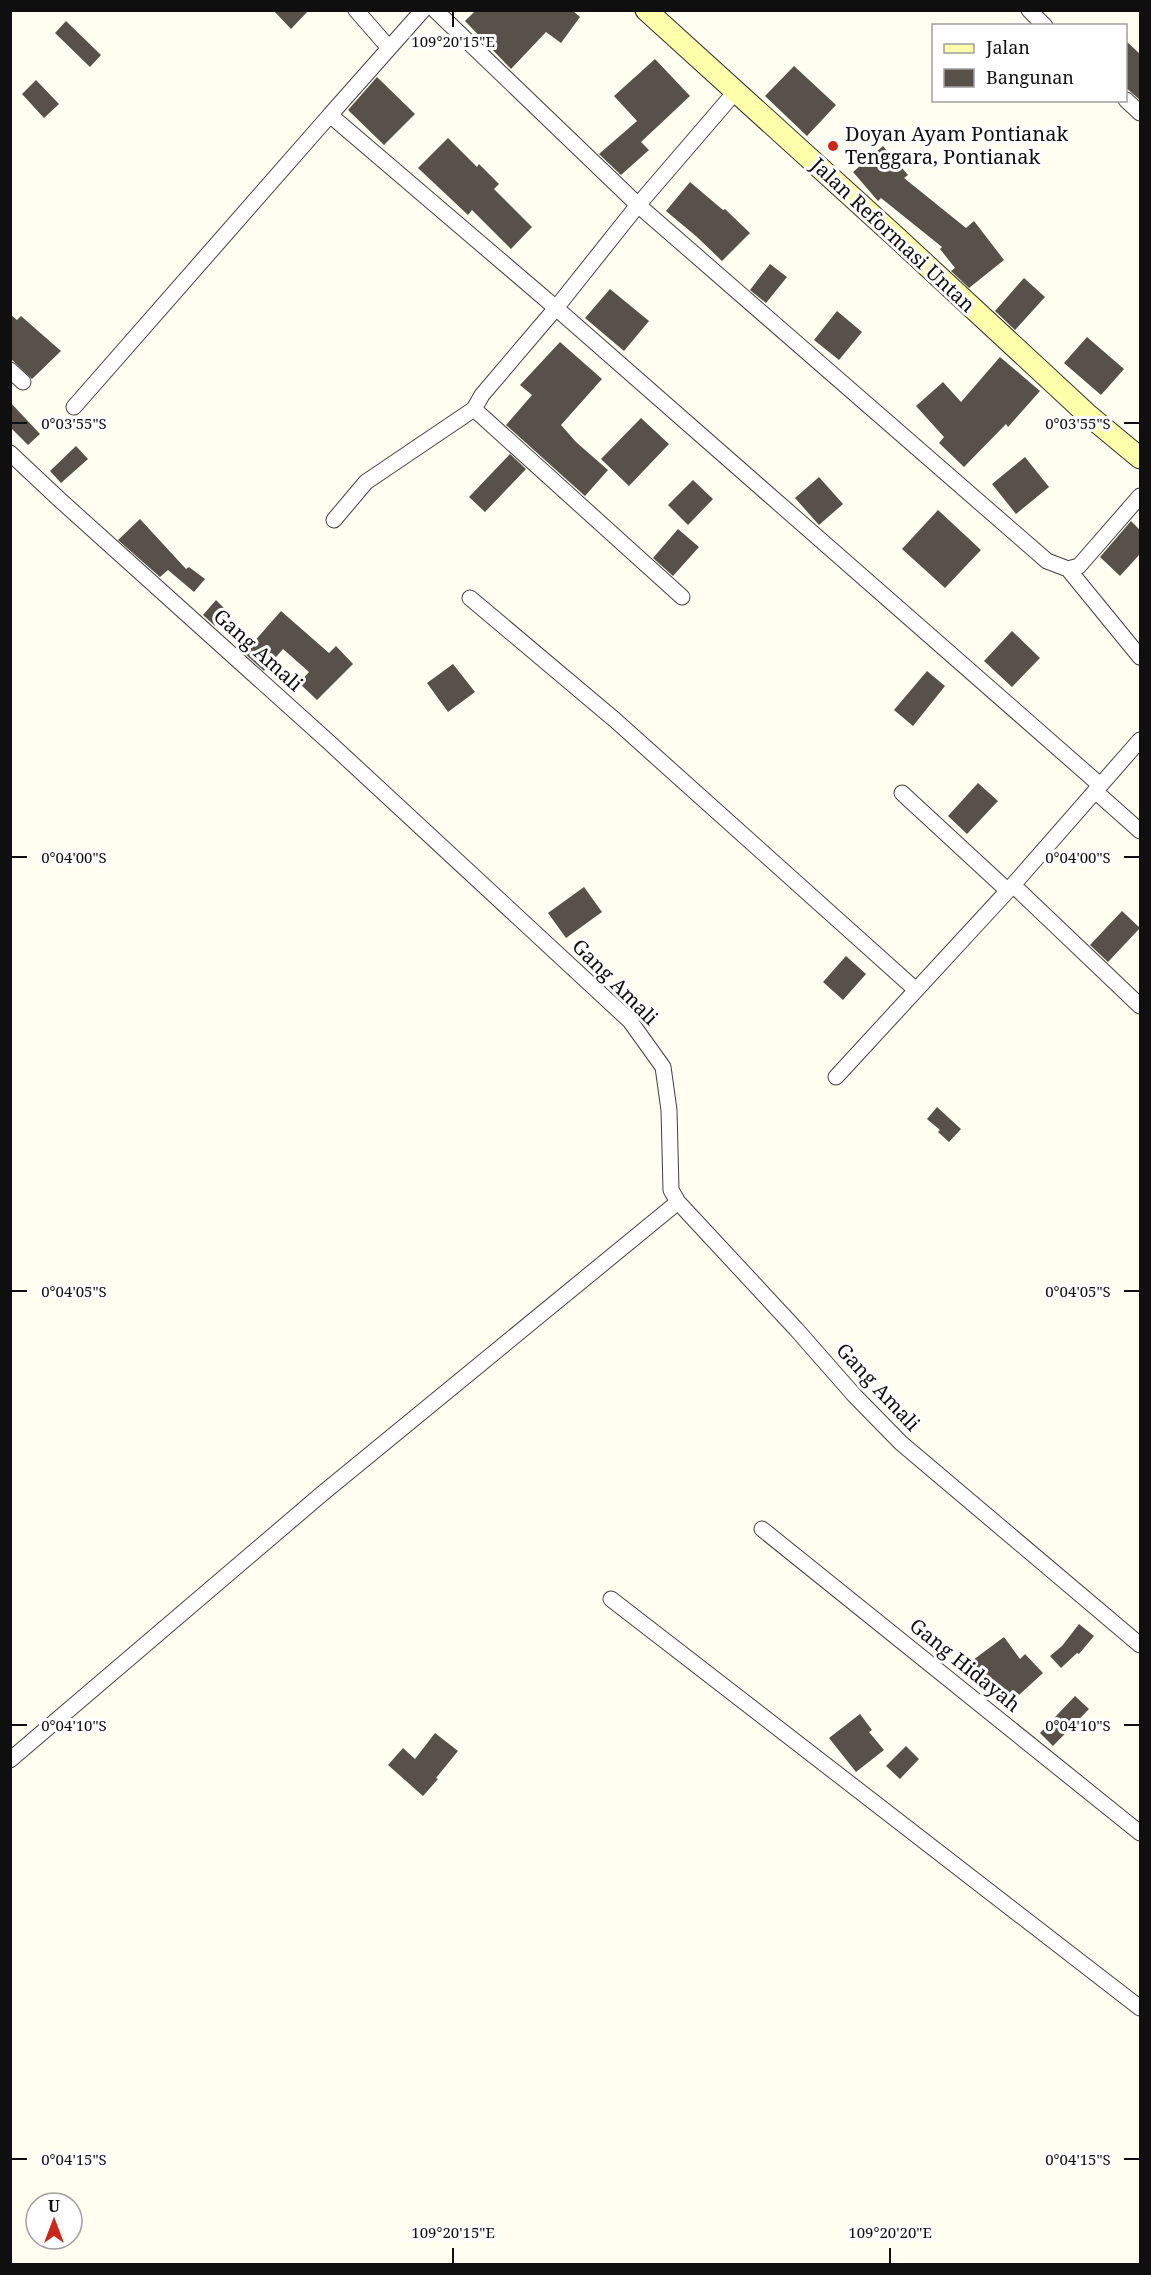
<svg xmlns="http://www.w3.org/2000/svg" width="1151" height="2275" viewBox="0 0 1151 2275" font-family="'Noto Serif',serif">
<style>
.building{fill:#58514a}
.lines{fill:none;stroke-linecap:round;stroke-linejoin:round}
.street-casing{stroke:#424242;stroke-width:17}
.secondary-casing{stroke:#313131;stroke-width:23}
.street{stroke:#fff;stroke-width:15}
.secondary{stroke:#feffab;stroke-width:21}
.ticks{fill:none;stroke:#0f0f0f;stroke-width:2}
.poi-dot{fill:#cb271a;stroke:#fff;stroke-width:2}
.labels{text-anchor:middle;stroke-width:6;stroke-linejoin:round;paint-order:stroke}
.poi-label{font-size:20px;fill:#0f0f0f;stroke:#fff;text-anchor:start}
.street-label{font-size:20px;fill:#0f0f0f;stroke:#fff}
.ticks-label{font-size:15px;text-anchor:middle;fill:#0f0f0f;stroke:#fff;stroke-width:6;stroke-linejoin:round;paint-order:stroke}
</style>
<rect width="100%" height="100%" fill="#fffef0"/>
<path class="building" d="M273 10H309L291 29Z
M476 10H572L580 17 561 43 546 32 511 69 465 21Z
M66 21 101 55 90 67 55 33Z
M1125 40 1140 54V100L1125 87Z
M655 59 690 96 641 142 649 150 621 175 599 154 637 121 614 96Z
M794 66 836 105 807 136 765 96Z
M377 77 415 114 384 145 348 110Z
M36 80 59 104 44 118 22 94Z
M448 138 477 167 479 164 499 184 494 189 532 227 511 249 472 210 468 215 418 168Z
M883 146 908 175 904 178 966 228 974 221 1004 260 969 288 951 271 955 268 940 249 942 247 881 198 878 201 853 172Z
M690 182 723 210 725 209 750 233 722 261 697 237 666 211Z
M770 264 787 277 766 303 750 290Z
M1024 278 1045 297 1015 330 995 311Z
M610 289 649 321 624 351 585 318Z
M837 311 862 332 839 360 814 340Z
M10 314 17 320 21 316 61 351 32 379 10 358Z
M1087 337 1124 369 1101 395 1064 363Z
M560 342 602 379 561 425 576 442 608 470 585 496 506 425 532 395 520 385Z
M1000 357 1040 391 1008 427 1006 424 964 467 939 443 944 437 916 406 943 382 961 402Z
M10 402 40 434 28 445 10 427Z
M641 418 669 444 629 486 601 459Z
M76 446 88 459 61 483 50 471Z
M510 454 526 469 485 512 469 497Z
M1025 457 1049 487 1016 514 992 484Z
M819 477 843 504 819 525 795 498Z
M693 480 713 499 688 525 668 505Z
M938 510 981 550 945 588 902 549Z
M140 519 186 569 189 567 205 579 194 592 168 570 160 577 118 540Z
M1131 521 1140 530V554L1120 576 1100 557Z
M678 529 699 547 673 576 653 558Z
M216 600 228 612 215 626 203 615Z
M281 611 329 653 336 646 353 664 317 700 299 683 309 672 283 649 264 671 244 653Z
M1012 631 1040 658 1012 687 984 661Z
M453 664 475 692 448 712 427 683Z
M927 671 945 686 913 726 894 710Z
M978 783 998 801 967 834 948 816Z
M584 887 602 912 566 938 548 913Z
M1122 911 1140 928 1108 962 1090 945Z
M846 956 866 974 843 1000 823 982Z
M937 1107 961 1129 949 1142 938 1132 940 1130 927 1119Z
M1079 1624 1094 1636 1079 1654 1077 1653 1061 1668 1050 1656 1062 1646Z
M1004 1637 1020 1659 1025 1654 1043 1673 1005 1708 987 1690 989 1688 969 1663Z
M1075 1696 1089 1709 1053 1746 1040 1733Z
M860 1714 872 1730 869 1732 884 1750 856 1772 829 1738Z
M435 1733 458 1751 436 1778 438 1779 423 1796 388 1765 403 1748 415 1759Z
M906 1746 919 1759 900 1779 886 1766Z"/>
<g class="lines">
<g class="street-casing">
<path id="street" d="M356 10 389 48
M423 10 330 115 556 308 1100 785
M435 10 638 205 1047 561 1068 569 1079 566 1140 496
M1029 10 1045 26
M1126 100 1140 113
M10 370 23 382
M74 407 330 115
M10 453 60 500 331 744 630 1021 663 1067 669 1110 671 1190 678 1202 796 1329 854 1395 901 1443 1140 1645
M334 520 366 482 474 409
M1068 569 1140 657
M682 597 474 409 482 395 556 308 638 205 736 91
M470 598 615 720 916 990
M1095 791 1140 831
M902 793 1007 890
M1013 885 1140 1006
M836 1077 1013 885 1140 740
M762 1529 1140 1833
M611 1599 1140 2008
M10 1760 323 1493 678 1202"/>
</g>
<g class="secondary-casing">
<path id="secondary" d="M646 10 895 236 1087 414 1140 458"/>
</g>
<use href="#street" class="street"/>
<use href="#secondary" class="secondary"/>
</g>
<path class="ticks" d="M453 12V27M12 423H27M1124 423H1139M12 857H27M1124 857H1139M12 1291H27M1124 1291H1139M12 1725H27M1124 1725H1139M12 2159H27M1124 2159H1139M453 2248V2263M890 2248V2263"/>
<circle class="poi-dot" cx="833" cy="146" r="6"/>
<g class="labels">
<g class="poi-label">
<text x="845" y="141">Doyan Ayam Pontianak<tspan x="845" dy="23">Tenggara, Pontianak</tspan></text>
</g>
<g class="street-label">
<text transform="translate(893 235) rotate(43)" y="7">Jalan Reformasi Untan</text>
<text transform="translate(258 650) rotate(42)" y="7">Gang Amali</text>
<text transform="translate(615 982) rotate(45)" y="7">Gang Amali</text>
<text transform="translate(878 1387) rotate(47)" y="7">Gang Amali</text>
<text transform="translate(965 1665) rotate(39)" y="7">Gang Hidayah</text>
</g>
</g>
<g class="ticks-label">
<text x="453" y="47">109°20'15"E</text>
<text x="74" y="429">0°03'55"S</text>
<text x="1078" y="429">0°03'55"S</text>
<text x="74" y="863">0°04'00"S</text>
<text x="1078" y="863">0°04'00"S</text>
<text x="74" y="1297">0°04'05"S</text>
<text x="1078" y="1297">0°04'05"S</text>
<text x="74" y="1731">0°04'10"S</text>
<text x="1078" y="1731">0°04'10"S</text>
<text x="74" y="2165">0°04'15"S</text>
<text x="1078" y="2165">0°04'15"S</text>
<text x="453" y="2238">109°20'15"E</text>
<text x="890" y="2238">109°20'20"E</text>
</g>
<rect width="1151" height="2275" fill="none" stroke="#0f0f0f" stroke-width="24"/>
<rect x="932" y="24" width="195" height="78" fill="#ffffff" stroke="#9f9f9f" stroke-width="1.5"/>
<rect x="944" y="44" width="30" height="9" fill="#feffab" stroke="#9f9f9f" stroke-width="1.5"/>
<text x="986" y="54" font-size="18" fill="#0f0f0f">Jalan</text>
<rect x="944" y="69" width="30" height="18" fill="#58514a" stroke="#9f9f9f" stroke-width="1.5"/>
<text x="986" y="84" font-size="18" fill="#0f0f0f">Bangunan</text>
<g transform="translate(54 2221)"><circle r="28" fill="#ffffff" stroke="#9f9f9f" stroke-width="1.5"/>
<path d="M0-4.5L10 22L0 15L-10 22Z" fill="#cb271a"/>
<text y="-9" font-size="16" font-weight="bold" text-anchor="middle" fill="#0f0f0f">U</text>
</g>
</svg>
